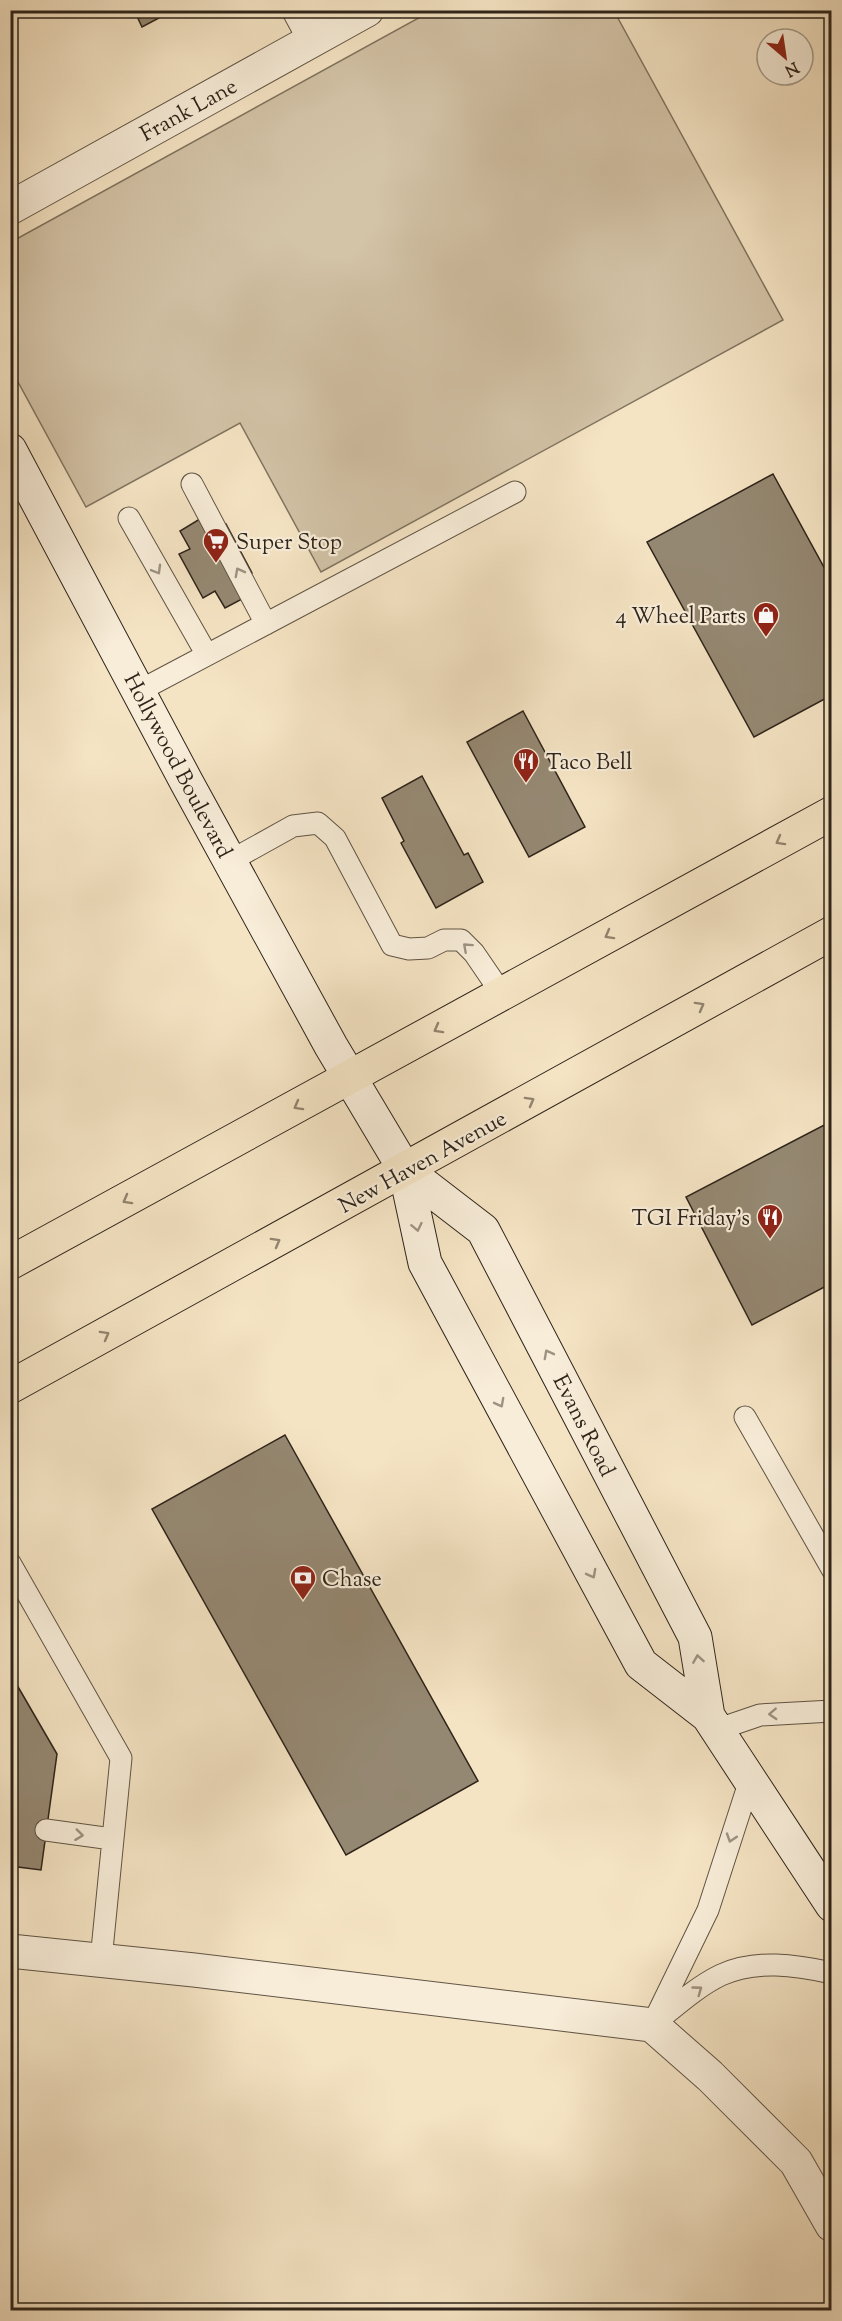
<svg xmlns="http://www.w3.org/2000/svg" width="842" height="2321" viewBox="0 0 842 2321" font-family="'Sorts Mill Goudy',serif">
<style>
.green{fill:#d3c3a7;stroke:#807460;stroke-width:1.5}
.building{fill:#958872;stroke:#2e241a;stroke-width:1.5}
.lines{fill:none;stroke-linecap:round;stroke-linejoin:round}
.lane-casing{stroke:#605444;stroke-width:23}
.street-casing{stroke:#605444;stroke-width:35}
.secondary-casing{stroke:#2e241a;stroke-width:35}
.primary-casing{stroke:#2e241a;stroke-width:35}
.lane{stroke:#f8edd9;stroke-width:21}
.street{stroke:#f8edd9;stroke-width:33}
.secondary{stroke:#f8edd9;stroke-width:33}
.primary{stroke:#f5e4c4;stroke-width:33}
.oneway{stroke:#9d9383}
.oneway2{stroke:#92846f}
.labels{text-anchor:middle;stroke-width:4.5;stroke-linejoin:round;paint-order:stroke}
.street-label{font-size:22px;fill:#2e241a;stroke:#f8edd9}
.poi-label{font-size:22px;fill:#2e241a;stroke:#f8edd9;text-anchor:start}
</style>
<rect width="100%" height="100%" fill="#f5e4c4"/>
<filter id="stains"><feTurbulence type="fractalNoise" baseFrequency=".00333" numOctaves="4"/><feColorMatrix values="0 0 0 0 .2 0 0 0 0 .09 0 0 0 0 .02 0 0 0 .5 -.17"/></filter>
<radialGradient id="worn" r=".72"><stop offset=".6" stop-color="#630" stop-opacity="0"/><stop offset="1" stop-color="#630" stop-opacity=".3"/></radialGradient>
<path class="green" d="M433 10 614 11 783 320 321 572 240 423 86 507 11 369V242Z"/>
<path class="building" d="M134 10H174L142 27Z
M773 474 832 582V695L754 737 647 542Z
M203 517 211 532 226 524 252 573 236 582 244 598 225 608 215 591 203 598 179 554 190 549 180 531Z
M523 711 585 827 529 857 467 742Z
M422 776 464 855 468 853 483 882 436 908 401 843 404 841 382 798Z
M832 1121V1283L752 1325 686 1197Z
M285 1435 478 1781 346 1855 152 1509Z
M10 1673 57 1754 41 1870 10 1866Z"/>
<g class="lines">
<g class="lane-casing">
<path id="lane" d="M192 484 266 624
M129 518 207 655
M139 691 515 492
M230 861 293 826 318 823 335 838 392 945 409 949 428 948 444 940H461L474 953 502 994
M745 1417 832 1569
M10 1563 121 1758 101 1960
M716 1730 760 1715 832 1711
M46 1830 112 1839
M657 2021C677 2005 698 1986 721 1975 756 1959 796 1965 832 1973
M652 2025 708 1910 749 1783"/>
</g>
<g class="street-casing">
<path id="street" d="M299 10 314 38
M10 208 367 10
M10 1951 194 1970 652 2025 710 2076 796 2162 832 2225"/>
</g>
<g class="secondary-casing">
<path id="secondary" d="M10 450 187 783 331 1046 405 1170 425 1263 641 1664 708 1716 832 1905
M405 1170 483 1230 695 1637 708 1716"/>
</g>
<g class="primary-casing">
<path id="primary" d="M10 1263 832 813
M10 1387 832 933"/>
</g>
<use href="#lane" class="lane"/>
<use href="#street" class="street"/>
<use href="#secondary" class="secondary"/>
<use href="#primary" class="primary"/>
</g>
<defs><path id="oneway-chevron" d="M-2-3.5L2.5 0L-2 3.5" fill="none" stroke-width="1.6" stroke-linecap="round" stroke-linejoin="round" transform="scale(1.5)"/></defs>
<g class="oneway">
<use href="#oneway-chevron" transform="translate(157 570) rotate(60)"/>
<use href="#oneway-chevron" transform="translate(239 572) rotate(-118)"/>
<use href="#oneway-chevron" transform="translate(467 947) rotate(-138)"/>
<use href="#oneway-chevron" transform="translate(417 1227) rotate(78)"/>
<use href="#oneway-chevron" transform="translate(548 1354) rotate(-118)"/>
<use href="#oneway-chevron" transform="translate(500 1403) rotate(62)"/>
<use href="#oneway-chevron" transform="translate(592 1574) rotate(62)"/>
<use href="#oneway-chevron" transform="translate(698 1659) rotate(-99)"/>
<use href="#oneway-chevron" transform="translate(773 1714) rotate(177)"/>
<use href="#oneway-chevron" transform="translate(79 1835) rotate(7)"/>
<use href="#oneway-chevron" transform="translate(731 1838) rotate(108)"/>
<use href="#oneway-chevron" transform="translate(698 1990) rotate(-36)"/>
</g>
<g class="oneway2">
<use href="#oneway-chevron" transform="translate(780 841) rotate(151)"/>
<use href="#oneway-chevron" transform="translate(609 935) rotate(151)"/>
<use href="#oneway-chevron" transform="translate(700 1006) rotate(-29)"/>
<use href="#oneway-chevron" transform="translate(438 1029) rotate(151)"/>
<use href="#oneway-chevron" transform="translate(530 1101) rotate(-29)"/>
<use href="#oneway-chevron" transform="translate(298 1106) rotate(151)"/>
<use href="#oneway-chevron" transform="translate(127 1200) rotate(151)"/>
<use href="#oneway-chevron" transform="translate(276 1242) rotate(-29)"/>
<use href="#oneway-chevron" transform="translate(105 1335) rotate(-29)"/>
</g>
<defs>
<g id="supermarket-pin" transform="scale(1.35)"><path d="M0 17L-7.5 6A9.5 9.5 0 1 1 7.5 6Z" fill="#8f2418" stroke="#f8edd9"/><path d="M-6-5.5h2.5l.6 2H6L4.5 2H-2.5L-4.4-4H-6ZM-1.5 3.2a1.3 1.3 0 1 0 .1 0ZM3 3.2a1.3 1.3 0 1 0 .1 0Z" fill="#fff"/></g>
<g id="shop-pin" transform="scale(1.35)"><path d="M0 17L-7.5 6A9.5 9.5 0 1 1 7.5 6Z" fill="#8f2418" stroke="#f8edd9"/><path d="M-5-2.5h2.3a2.7 3.5 0 0 1 5.4 0H5L5.5 6h-11ZM-1.5-2.5h3a1.5 2.3 0 0 0-3 0Z" fill="#fff"/></g>
<g id="restaurant-pin" transform="scale(1.35)"><path d="M0 17L-7.5 6A9.5 9.5 0 1 1 7.5 6Z" fill="#8f2418" stroke="#f8edd9"/><path d="M-5-6h1v4h1v-4h1v4h1v-4h1v5L-1.5 .5V6h-2V.5L-5-1ZM5-6V6H3V1.5H1.5Q1.5-4 5-6Z" fill="#fff"/></g>
<g id="bank-pin" transform="scale(1.35)"><path d="M0 17L-7.5 6A9.5 9.5 0 1 1 7.5 6Z" fill="#8f2418" stroke="#f8edd9"/><path d="M-6-4H6V4H-6ZM0-2.3a2.3 2.3 0 1 0 0 4.6a2.3 2.3 0 1 0 0-4.6Z" fill="#fff"/></g>
</defs>
<g fill-rule="evenodd">
<use href="#supermarket-pin" x="216" y="541"/>
<use href="#shop-pin" x="766" y="615"/>
<use href="#restaurant-pin" x="526" y="761"/>
<use href="#restaurant-pin" x="770" y="1217"/>
<use href="#bank-pin" x="303" y="1578"/>
</g>
<g class="labels">
<g class="street-label">
<text transform="translate(188 109) rotate(-29)" y="8">Frank Lane</text>
<text transform="translate(179 765) rotate(62)" y="8">Hollywood Boulevard</text>
<text transform="translate(422 1161) rotate(-29)" y="8">New Haven Avenue</text>
<text transform="translate(585 1425) rotate(63)" y="8">Evans Road</text>
</g>
<g class="poi-label">
<text x="236" y="549">Super Stop</text>
<text x="746" y="623" text-anchor="end">4 Wheel Parts</text>
<text x="546" y="769">Taco Bell</text>
<text x="750" y="1225" text-anchor="end">TGI Friday's</text>
<text x="322" y="1586">Chase</text>
</g>
</g>
<rect width="842" height="2321" fill="none" stroke="#f5e4c4" stroke-width="36"/>
<rect x="12" y="12" width="818" height="2297" fill="none" stroke="#2e241a" stroke-width="3"/>
<rect x="18" y="18" width="806" height="2285" fill="none" stroke="#2e241a" stroke-width="1.5"/>
<g transform="translate(785 57) rotate(151)"><circle r="28" fill="#f8edd9" stroke="#a79d8d" stroke-width="1.5"/>
<path d="M0-4.5L10 22L0 15L-10 22Z" fill="#8f2418"/>
<text y="-9" font-size="16" font-weight="bold" text-anchor="middle" fill="#2e241a">N</text>
</g>
<rect width="100%" height="100%" filter="url(#stains)"/>
<rect width="100%" height="100%" fill="url(#worn)"/>
</svg>
